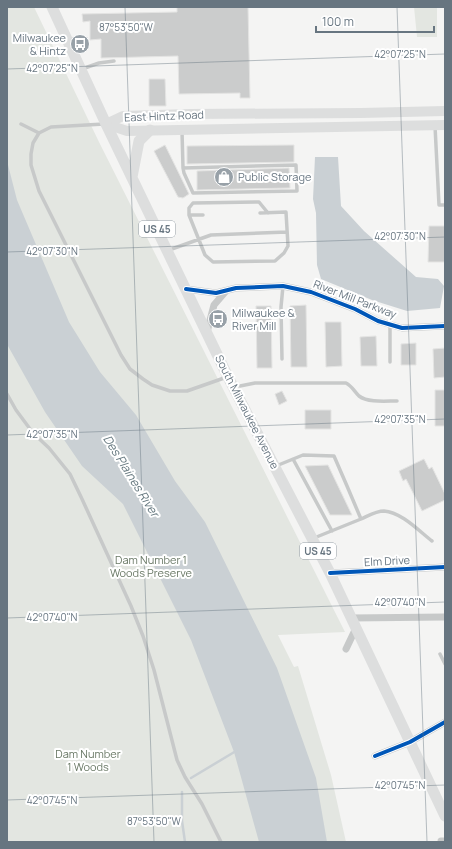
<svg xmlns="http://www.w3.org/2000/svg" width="452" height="849" viewBox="0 0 452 849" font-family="Manrope,sans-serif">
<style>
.green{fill:#e3e6e1}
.water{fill:#cad0d4}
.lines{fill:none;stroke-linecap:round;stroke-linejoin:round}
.stream{stroke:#cad0d4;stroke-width:2.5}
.building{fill:#cbcccc;stroke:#e4e4e3}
.lane{stroke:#c7c9c9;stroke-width:3.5}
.street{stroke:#c7c9c9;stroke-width:7}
.secondary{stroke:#dddede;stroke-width:10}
.primary{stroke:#dddede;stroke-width:11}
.cycleway-casing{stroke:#fff;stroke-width:6}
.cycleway{stroke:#0057b8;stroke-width:4}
.ticks{fill:none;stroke:#677580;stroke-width:1;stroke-opacity:0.45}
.labels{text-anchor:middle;stroke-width:4;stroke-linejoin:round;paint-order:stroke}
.shield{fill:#fff;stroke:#959ea6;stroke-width:1}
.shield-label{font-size:10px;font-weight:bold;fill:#677580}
.poi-label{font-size:11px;fill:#677580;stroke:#fff;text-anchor:start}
.street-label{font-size:11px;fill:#677580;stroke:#fff}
.park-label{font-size:11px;fill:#697865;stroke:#fff}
.water-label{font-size:12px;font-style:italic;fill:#63767d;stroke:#fff}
.ticks-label{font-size:10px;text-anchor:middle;fill:#677580;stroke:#fff;stroke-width:4;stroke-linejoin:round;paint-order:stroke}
</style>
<rect width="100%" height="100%" fill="#f4f4f3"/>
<path class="green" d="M7 7H34L99 142 345 632 278 635 294 667 298 666 331 775 346 842H7Z
M414 7H437V37H417Z"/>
<path class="water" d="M315 157H338L341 206 364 231 416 277 438 279 444 286 440 308 407 311 372 300 321 279 317 265 316 213 313 199Z
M7 161 17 200 69 322 100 372 136 415 175 481 205 522 277 668 316 778 327 842H259L234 752 191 640 123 504 82 466 45 412 8 346 7 343Z"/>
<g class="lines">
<path class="stream" d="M191 778 236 751
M182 792V821L185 842"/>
</g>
<path class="building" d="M177 7H248L250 98H240V93L179 94 178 56 101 58V39L90 40V21L83 22 82 14 177 12Z
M149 79H165L166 106H149Z
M165 145 189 194 183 198 178 197 154 151Z
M294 145V162L187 164V146Z
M289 168 290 188 197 190V171Z
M429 226H445V262H428Z
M306 305 307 367H291L290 306Z
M256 306H271L272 368H257Z
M325 322H341L342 366 326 367Z
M376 336 377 366H361L360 337Z
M416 343V365H401V344Z
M445 348V377L434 378 433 349Z
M435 390H445V426H435Z
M282 391 287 401 279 405 275 394Z
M305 410H331V429H305Z
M424 459 429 469 432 467 445 494V500L422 511 406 479 403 481 399 471Z
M328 465 352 515H330L305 466Z"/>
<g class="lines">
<path class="lane" d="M82 69 99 63 114 61
M21 124 39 133
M104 124 51 127 39 133 33 143 31 154V165L39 191 121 355 130 369 143 379 152 385 170 391H187L227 377
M435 126 439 205H445
M182 131 183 168 184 173 193 193 297 191 296 165 183 168
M260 213 286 212 288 246 284 253 275 261 213 262 205 255 189 215V208L193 203 259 202 268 213
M189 215H203
M169 250 211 235 287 232
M390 324V362
M282 359 281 307 283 286
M235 387 255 383H346C352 386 354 391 359 396 368 403 386 401 397 401
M7 394 16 410 33 433 49 448 70 474 82 499 131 606 143 636 154 670 177 760 185 777 202 804 221 842
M293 459 332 531
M276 466 303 455 334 456 347 486 361 519 314 538
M361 519C368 516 376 511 384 511 401 512 419 531 432 541
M440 654 445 664"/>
<path class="street" d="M186 289 216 293 236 288 283 286 311 292 355 309 378 321 402 328 445 326
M207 332 214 305 226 291
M330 573 445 567
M351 618 445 617
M346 649 356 628
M375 756 410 742 445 722
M441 841H445"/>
<path class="secondary" d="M106 124 123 116 190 114 361 113 445 111
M106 124 127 131 445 125"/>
<path class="primary" d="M52 7 106 124 228 377 330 573 445 816
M132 177 139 141 150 130"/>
<g class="cycleway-casing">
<path id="cycleway" d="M186 289 216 293 236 288 283 286 311 292 355 309 378 321 402 328 445 326
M330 573 445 567
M375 756 410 742 445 722"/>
</g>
<use href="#cycleway" class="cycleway"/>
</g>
<path class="ticks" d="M125 7 154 842M397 7 427 842M7 69 445 54M7 252 445 237M7 435 445 419M7 618 445 602M7 800 445 785"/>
<defs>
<g id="bus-disc" transform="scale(1)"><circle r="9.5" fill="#98a1a8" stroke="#fff"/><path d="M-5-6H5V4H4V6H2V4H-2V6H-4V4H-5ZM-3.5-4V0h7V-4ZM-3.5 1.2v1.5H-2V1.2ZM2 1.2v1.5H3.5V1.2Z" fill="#fff"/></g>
<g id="shop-disc" transform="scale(1)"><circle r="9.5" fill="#98a1a8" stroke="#fff"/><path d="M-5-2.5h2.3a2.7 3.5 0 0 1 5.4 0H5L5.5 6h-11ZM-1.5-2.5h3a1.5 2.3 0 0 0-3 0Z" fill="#fff"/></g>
</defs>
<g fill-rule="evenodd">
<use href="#bus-disc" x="80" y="44"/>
<use href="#shop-disc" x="224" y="177"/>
<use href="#bus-disc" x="218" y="319"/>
</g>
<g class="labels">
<g class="shield">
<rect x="139" y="221" width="36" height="16" rx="3"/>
<rect x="300" y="543" width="36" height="16" rx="3"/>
</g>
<g class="shield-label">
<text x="157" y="233">US 45</text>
<text x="318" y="555">US 45</text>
</g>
<g class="poi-label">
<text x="66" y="42" text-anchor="end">Milwaukee<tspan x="66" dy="13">&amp; Hintz</tspan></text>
<text x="238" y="181">Public Storage</text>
<text x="232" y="317">Milwaukee &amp;<tspan x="232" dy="13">River Mill</tspan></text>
</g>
<g class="street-label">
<text transform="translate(164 116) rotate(-2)" y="4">East Hintz Road</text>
<text transform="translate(355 299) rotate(21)" y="4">River Mill Parkway</text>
<text transform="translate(247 412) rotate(63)" y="4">South Milwaukee Avenue</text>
<text transform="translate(387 561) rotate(-3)" y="4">Elm Drive</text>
</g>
<g class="park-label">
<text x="151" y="564">Dam Number 1<tspan x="151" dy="13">Woods Preserve</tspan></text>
<text x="88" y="758">Dam Number<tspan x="88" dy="13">1 Woods</tspan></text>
</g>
<g class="water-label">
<text transform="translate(131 476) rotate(58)" y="4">Des Plaines River</text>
</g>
</g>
<g class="ticks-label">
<text x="126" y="31">87°53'50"W</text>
<text x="400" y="58">42°07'25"N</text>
<text x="52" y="72">42°07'25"N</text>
<text x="400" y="240">42°07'30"N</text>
<text x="52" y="255">42°07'30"N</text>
<text x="400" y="423">42°07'35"N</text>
<text x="52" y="438">42°07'35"N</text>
<text x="400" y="606">42°07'40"N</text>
<text x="52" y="621">42°07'40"N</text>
<text x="400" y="789">42°07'45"N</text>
<text x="52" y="804">42°07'45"N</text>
<text x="154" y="825">87°53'50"W</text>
</g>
<rect width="452" height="849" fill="none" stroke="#677580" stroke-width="16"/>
<path d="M316 26v6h118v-6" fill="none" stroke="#677580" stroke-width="2"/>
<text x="322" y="26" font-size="12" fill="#677580" stroke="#ffffff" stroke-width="3" paint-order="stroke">100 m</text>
</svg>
